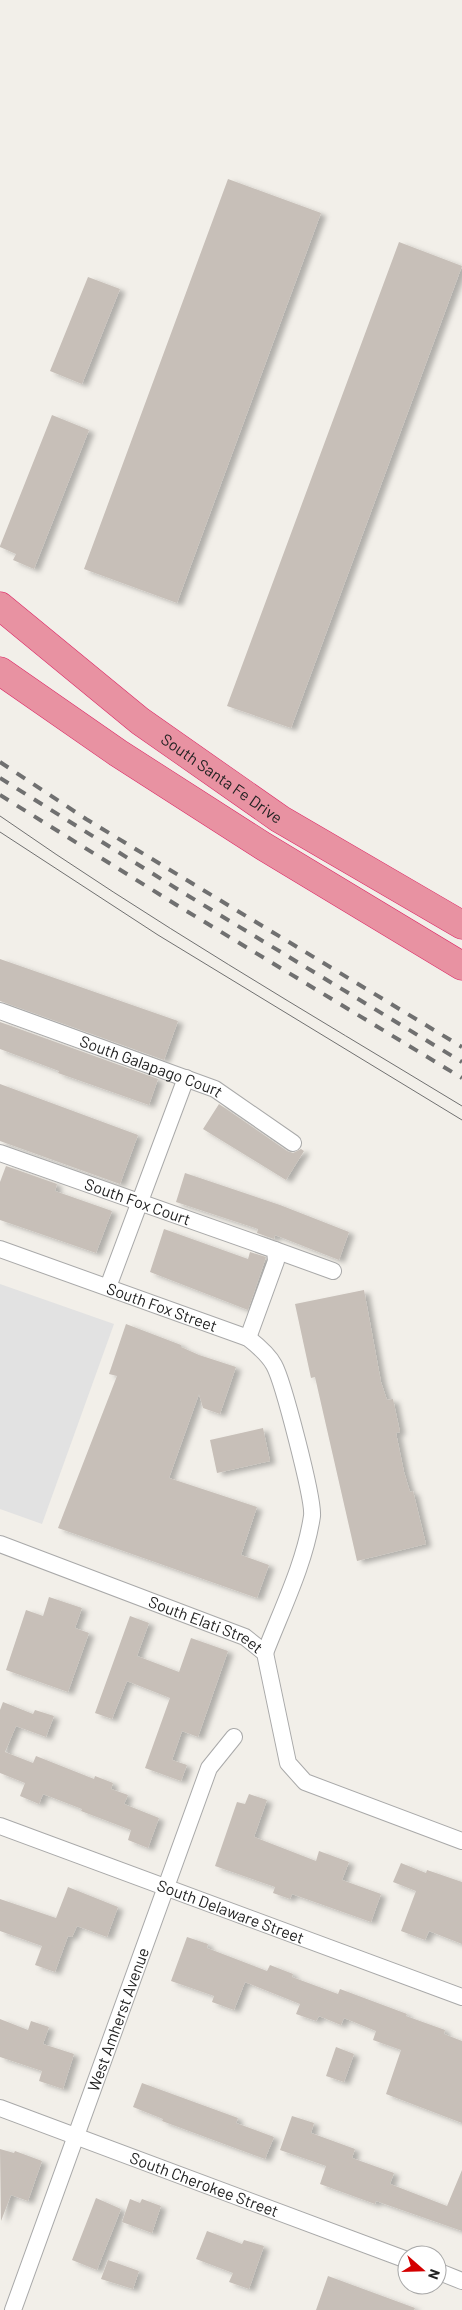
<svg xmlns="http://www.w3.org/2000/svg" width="462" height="2310" viewBox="0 0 462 2310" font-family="Barlow,sans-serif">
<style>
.parking{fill:#e2e2e2}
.building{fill:#c7bfb8;filter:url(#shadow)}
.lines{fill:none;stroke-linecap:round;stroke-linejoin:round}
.street-casing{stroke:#a9a9a9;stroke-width:18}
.highway-casing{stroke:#dc2a67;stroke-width:29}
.street{stroke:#fff;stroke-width:16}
.highway{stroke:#e892a2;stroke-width:28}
.tram{stroke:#707070;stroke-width:1}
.rail{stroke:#707070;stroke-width:4;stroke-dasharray:10 10;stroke-linecap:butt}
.labels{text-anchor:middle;stroke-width:4;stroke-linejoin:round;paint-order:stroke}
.street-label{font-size:16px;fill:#222;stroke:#fff}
</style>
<defs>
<filter id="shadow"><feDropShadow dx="5.5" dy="3" stdDeviation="2.5" flood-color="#0004"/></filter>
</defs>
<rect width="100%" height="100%" fill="#f2efe9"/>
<path class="parking" d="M0 1284 114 1324 42 1524 0 1509Z"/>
<path class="building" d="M228 179 321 213 177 603 84 569Z
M399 242 462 266 291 728 227 706Z
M88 277 120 289 82 384 50 371Z
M52 415 89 430 34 569 13 560 16 554 0 547V546Z
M0 959 178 1021 164 1060 0 1001Z
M0 1022 158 1079 149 1105 58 1073 59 1071 0 1049Z
M0 1084 138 1135 120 1184 0 1141Z
M219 1104 287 1151 293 1153 301 1149 304 1151 286 1180 203 1129Z
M6 1166 57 1184 55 1191 112 1211 96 1253 0 1220V1182Z
M185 1173 280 1205 349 1232 339 1260 275 1235 274 1239 257 1233 258 1229 176 1202Z
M164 1229 248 1259 250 1252 266 1257 248 1310 150 1272Z
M364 1290 381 1382 387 1400 393 1399 400 1432 396 1433 404 1472 410 1492 413 1491 426 1544 357 1561 315 1377 311 1378 295 1304Z
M126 1324 181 1345V1347L199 1355 236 1367 220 1414 203 1408 199 1394 169 1478 257 1507 241 1555 269 1565 257 1598 58 1528 117 1376 109 1374Z
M263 1428 270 1461 217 1473 210 1440Z
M49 1597 82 1608 75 1628 89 1633 68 1692 6 1670 26 1610 43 1616Z
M130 1616 149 1623 137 1656 179 1672 191 1638 228 1651 198 1737 182 1731 172 1760 187 1765 181 1781 145 1768 170 1698 127 1681 112 1719 95 1713Z
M3 1702 33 1714 35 1710 54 1716 46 1737 16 1726 5 1752 33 1763 36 1756 94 1779 95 1776 113 1783 111 1789 128 1795 124 1804 159 1818 148 1848 128 1840 131 1830 81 1811 82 1809 43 1794 39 1804 20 1796 25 1783 0 1773V1710Z
M249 1794 267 1800 254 1837 316 1861 319 1851 349 1862 342 1880 381 1894 371 1922 292 1894 290 1899 273 1893 275 1887 215 1866 237 1802 245 1804Z
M401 1863 426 1873 427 1870 462 1882V1944L429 1931 425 1940 401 1931 416 1891 393 1882Z
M68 1887 118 1907 107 1937 77 1926 72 1937 68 1936 55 1972 35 1965 42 1946 0 1931V1899L56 1918Z
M187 1937 208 1944 207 1948 267 1971 270 1965 293 1974 292 1977 338 1994 340 1989 407 2014 406 2016 445 2030 444 2034 462 2041V2123L386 2094 401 2050 373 2040 376 2031 344 2018 341 2025 319 2016 316 2021 296 2014 300 2004 245 1982 234 2010 212 2002 214 1996 171 1981Z
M0 2019 28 2030 31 2021 49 2027 43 2044 74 2054 63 2089 39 2081 42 2071 0 2057Z
M336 2047 354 2054 344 2082 326 2076Z
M142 2083 238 2118 236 2123 274 2137 265 2159 162 2121 163 2119 133 2107Z
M292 2116 314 2123 311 2133 355 2149 352 2158 394 2173 390 2184 447 2206 462 2170V2231L376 2201 375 2204 320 2184 326 2166 280 2150Z
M0 2149 14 2153 15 2151 42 2161 28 2201 11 2195 1 2221Z
M96 2198 121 2209 97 2270 72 2260Z
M130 2199 140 2203 142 2199 161 2206 152 2233 122 2222Z
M207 2231 242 2244 244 2240 264 2246 249 2289 229 2282 233 2273 196 2259Z
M108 2260 139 2271 133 2289 101 2279Z
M328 2276 415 2308 414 2310H316Z"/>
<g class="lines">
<g class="street-casing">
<g id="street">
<path id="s1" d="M0 1011 215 1089 293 1143"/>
<path id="s2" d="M0 1153 275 1250 276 1261 248 1338"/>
<path id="s3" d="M0 1249 248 1338C257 1345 268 1354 274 1365 283 1381 314 1500 312 1516 305 1563 282 1609 265 1653"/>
<path d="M275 1250 333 1271"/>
<path d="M108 1287 186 1078"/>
<path id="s4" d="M0 1544 245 1637 265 1653 288 1763 305 1782 462 1841"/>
<path id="s5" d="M0 1826 462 1997"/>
<path id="s6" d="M0 2108 407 2260"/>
<path d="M437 2271 462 2281"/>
<path id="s7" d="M13 2310 209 1768 234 1737"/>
</g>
</g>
<g class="highway-casing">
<g id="highway">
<path id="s8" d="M0 606 140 721 280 819 462 925"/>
<path d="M0 671 118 753 263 846 462 966"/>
</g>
</g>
<use href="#street" class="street"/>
<use href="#highway" class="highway"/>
<path class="tram" d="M0 816C149 920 307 1012 462 1106
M0 832 158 935 462 1120"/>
<path class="rail" d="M0 762 86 819 462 1047
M0 778 182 892 462 1062
M0 795 175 904 462 1078"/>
</g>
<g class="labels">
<g class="street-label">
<text dy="6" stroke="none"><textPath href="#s8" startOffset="281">South Santa Fe Drive</textPath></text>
<text dy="6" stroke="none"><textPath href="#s1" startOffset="161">South Galapago Court</textPath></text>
<text dy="6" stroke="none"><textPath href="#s2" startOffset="146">South Fox Court</textPath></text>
<text dy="6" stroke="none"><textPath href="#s3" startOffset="172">South Fox Street</textPath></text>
<text dy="6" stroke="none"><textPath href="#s4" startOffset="221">South Elati Street</textPath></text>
<text dy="6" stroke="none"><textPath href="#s5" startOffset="246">South Delaware Street</textPath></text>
<text dy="6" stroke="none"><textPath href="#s7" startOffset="309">West Amherst Avenue</textPath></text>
<text dy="6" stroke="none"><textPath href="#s6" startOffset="218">South Cherokee Street</textPath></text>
</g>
</g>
<g transform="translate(422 2270) rotate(110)"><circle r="24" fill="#ffffff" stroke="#a7a7a7"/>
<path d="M0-4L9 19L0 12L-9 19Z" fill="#d40000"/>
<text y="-8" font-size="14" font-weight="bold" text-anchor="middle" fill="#222222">N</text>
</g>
</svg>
